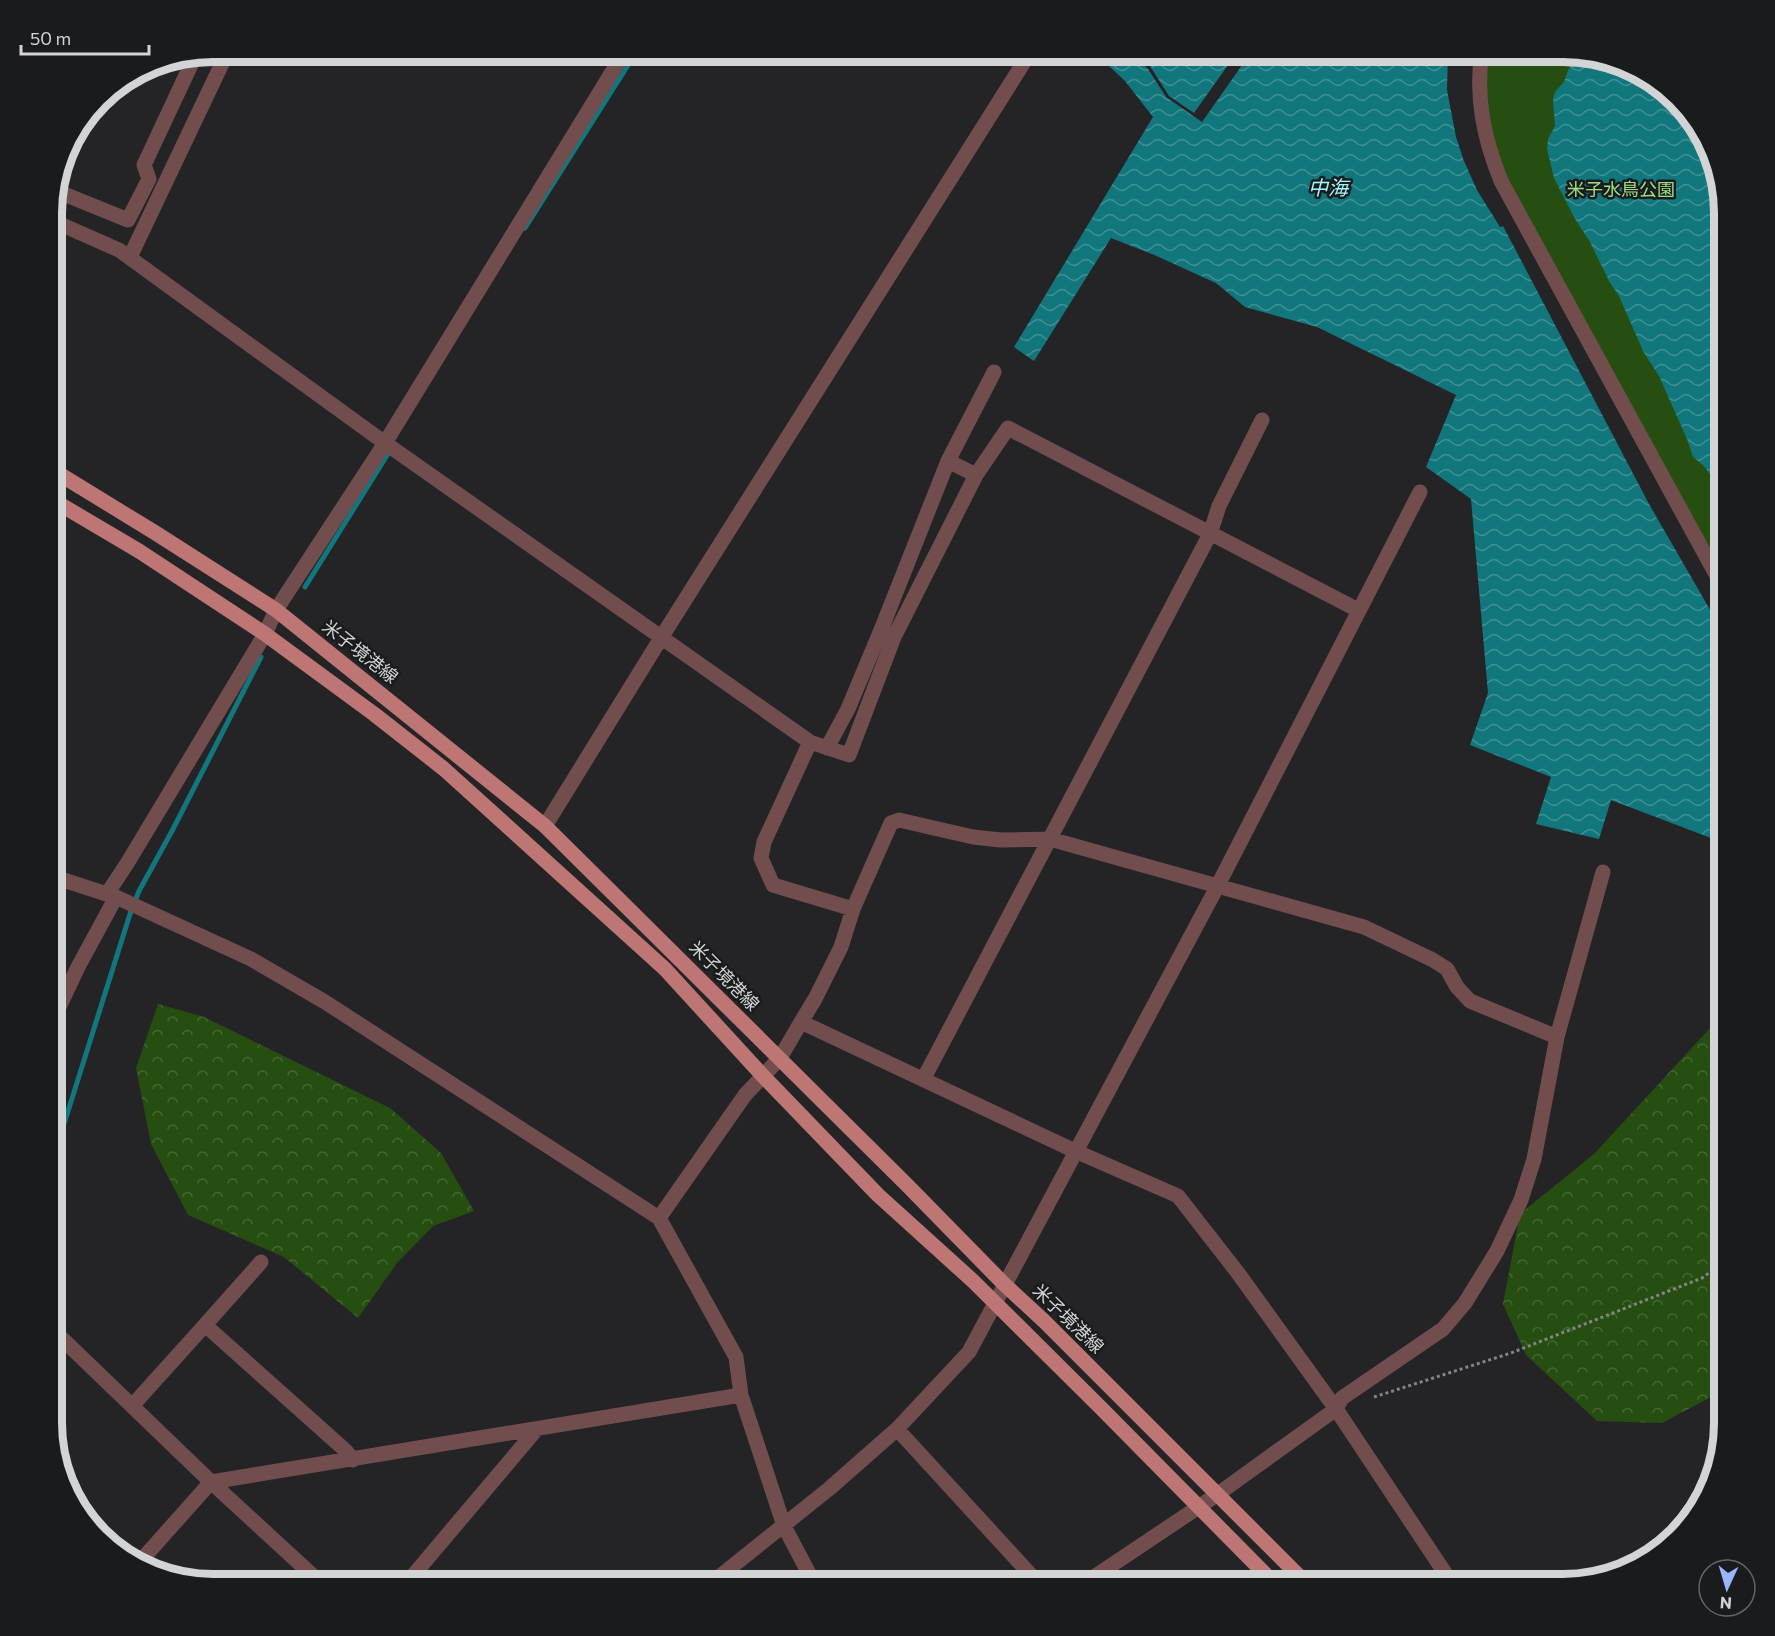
<svg xmlns="http://www.w3.org/2000/svg" width="1775" height="1636" viewBox="0 0 1775 1636" font-family="Commissioner,'Noto Sans JP',sans-serif">
<style>
.forest{fill:url(#forest-crowns)}
.park{fill:#264e11}
.water{fill:url(#water-waves)}
.lines{fill:none;stroke-linecap:round;stroke-linejoin:round}
.stream{stroke:#11777d;stroke-width:5}
.path{stroke:#848587;stroke-width:3;stroke-dasharray:3 3;stroke-linecap:butt}
.minor{stroke:#714e4d;stroke-width:15}
.primary{stroke:#bd7674;stroke-width:15}
.labels{text-anchor:middle;stroke-width:5;stroke-linejoin:round;paint-order:stroke}
.park-label{font-size:18px;fill:#a0df86;stroke:#1a1b1d}
.street-label{font-size:18px;fill:#d3d4d5;stroke:#1a1b1d}
.water-label{font-size:20px;font-style:italic;fill:#a2f5fb;stroke:#1a1b1d}
.rim{fill:none;stroke:#d3d4d5;stroke-width:8}
</style>
<defs>
<pattern id="forest-crowns" width="20" height="18" patternUnits="userSpaceOnUse" patternTransform="scale(1.5)"><rect width="20" height="18" fill="#264e11"/><path d="M2 6a3 3 0 1 1 6 0M12 15a3 3 0 1 1 6 0" fill="none" stroke="#456733"/></pattern>
<pattern id="water-waves" width="16" height="10" patternUnits="userSpaceOnUse" patternTransform="scale(1.5)"><rect width="16" height="10" fill="#11777d"/><path d="M0 5q4-4 8 0t8 0" fill="none" stroke="#3e9094"/></pattern>
</defs>
<rect width="100%" height="100%" fill="#242427"/>
<path class="forest" d="M158 1004 204 1017 390 1108 441 1153 474 1211 433 1226 397 1263 358 1318 284 1257 188 1215 151 1144 136 1068Z
M1724 1013V1390L1662 1423 1597 1421 1526 1355 1503 1304 1520 1214 1594 1154Z"/>
<path class="park" d="M1485 51H1563L1624 63 1677 99 1712 151 1724 203V579L1504 177 1487 121Z"/>
<path class="water" d="M1093 51H1131L1148 69 1166 97 1202 122 1252 51H1448L1447 90 1456 137 1464 161 1477 190 1500 227 1503 226 1649 504 1724 634V843L1611 800 1599 839 1536 824 1551 777 1470 745 1488 693 1471 499 1426 467 1456 395 1317 327 1245 307 1216 283 1152 254 1111 238 1034 361 1014 347 1153 117 1125 81Z
M1135 51H1238L1194 113 1169 96 1150 66Z
M1578 54 1624 63 1677 99 1712 151 1724 203V495L1718 485 1704 466 1693 457 1687 439 1659 376 1643 351 1619 296 1609 281 1590 242 1575 219 1554 178 1547 149 1548 139 1555 126 1553 99 1555 92 1564 82 1569 68Z"/>
<g class="lines">
<path class="stream" d="M525 228 637 51
M305 587 391 449
M51 1155 58 1143 130 914 139 891 172 831 261 657"/>
<path class="path" d="M1724 1241 1717 1246 1724 1254
M1374 1397 1511 1353 1702 1278 1724 1262"/>
<path class="minor" d="M1482 51C1475 97 1484 139 1501 181L1724 589
M54 190 128 220 149 179 144 165 196 54
M51 220 119 250 385 443 810 742 849 755 894 637 976 475 1008 428 1358 610
M130 257 228 51
M948 461 994 372
M881 630 948 461 976 475
M810 742 764 842 761 858 773 885 853 909
M827 748 848 709 881 630 887 633
M545 826 661 638 1031 51
M51 876 116 897 251 959 325 1002 659 1218 736 1357 741 1395 784 1526 815 1585
M107 894 128 862 265 634 276 610 385 443 625 51
M801 1022 815 999 841 947 853 909 891 823 899 820 973 837 1001 840 1050 839 1364 927 1433 960 1447 969 1457 987 1470 1001 1557 1037
M51 1024 78 967 116 897
M924 1078 1210 534 1219 506 1262 420
M659 1218 745 1095 780 1058 801 1022 1075 1151 1178 1196 1238 1273 1336 1409 1453 1585
M205 1325 261 1262
M51 1328 211 1482 323 1585
M132 1406 205 1325 345 1450 353 1460
M897 1429 1040 1585
M138 1564 211 1482 741 1395
M405 1585 536 1430
M709 1585 830 1488 897 1429 969 1352 1217 887 1420 492
M1082 1585 1218 1494 1336 1409 1342 1398 1443 1329 1465 1303 1497 1251 1521 1200 1534 1159 1557 1037 1603 872"/>
<path class="primary" d="M51 469 154 532 276 610 545 826 907 1185 1004 1284 1044 1321 1308 1585
M51 499 139 551 265 634 374 714 444 769 665 969 763 1076 878 1195 973 1281 1100 1407 1276 1585"/>
</g>
<g class="labels">
<g class="park-label">
<text x="1621" y="196">米子水鳥公園</text>
</g>
<g class="street-label">
<text transform="translate(360 652) rotate(38)" y="6">米子境港線</text>
<text transform="translate(724 976) rotate(45)" y="6">米子境港線</text>
<text transform="translate(1068 1319) rotate(44)" y="6">米子境港線</text>
</g>
<g class="water-label">
<text x="1328" y="195">中海</text>
</g>
</g>
<path d="M0 0H1775V1636H0ZM213 62H1563A151 151 0 0 1 1714 213V1423A151 151 0 0 1 1563 1574H213A151 151 0 0 1 62 1423V213A151 151 0 0 1 213 62Z" fill="#1a1b1d" fill-rule="evenodd"/>
<path class="rim" d="M213 62H1563A151 151 0 0 1 1714 213V1423A151 151 0 0 1 1563 1574H213A151 151 0 0 1 62 1423V213A151 151 0 0 1 213 62Z"/>
<g transform="translate(1727 1588) rotate(184)"><circle r="28" fill="#1a1b1d" stroke="#646567" stroke-width="1.5"/>
<path d="M0-4.5L10 22L0 15L-10 22Z" fill="#9ab5fd"/>
<text y="-9" font-size="16" font-weight="bold" text-anchor="middle" fill="#d3d4d5">N</text>
</g>
<path d="M21 45v9h128v-9" fill="none" stroke="#d3d4d5" stroke-width="3"/>
<text x="30" y="45" font-size="18" fill="#d3d4d5" stroke="#1a1b1d" stroke-width="4.5" paint-order="stroke">50 m</text>
</svg>
